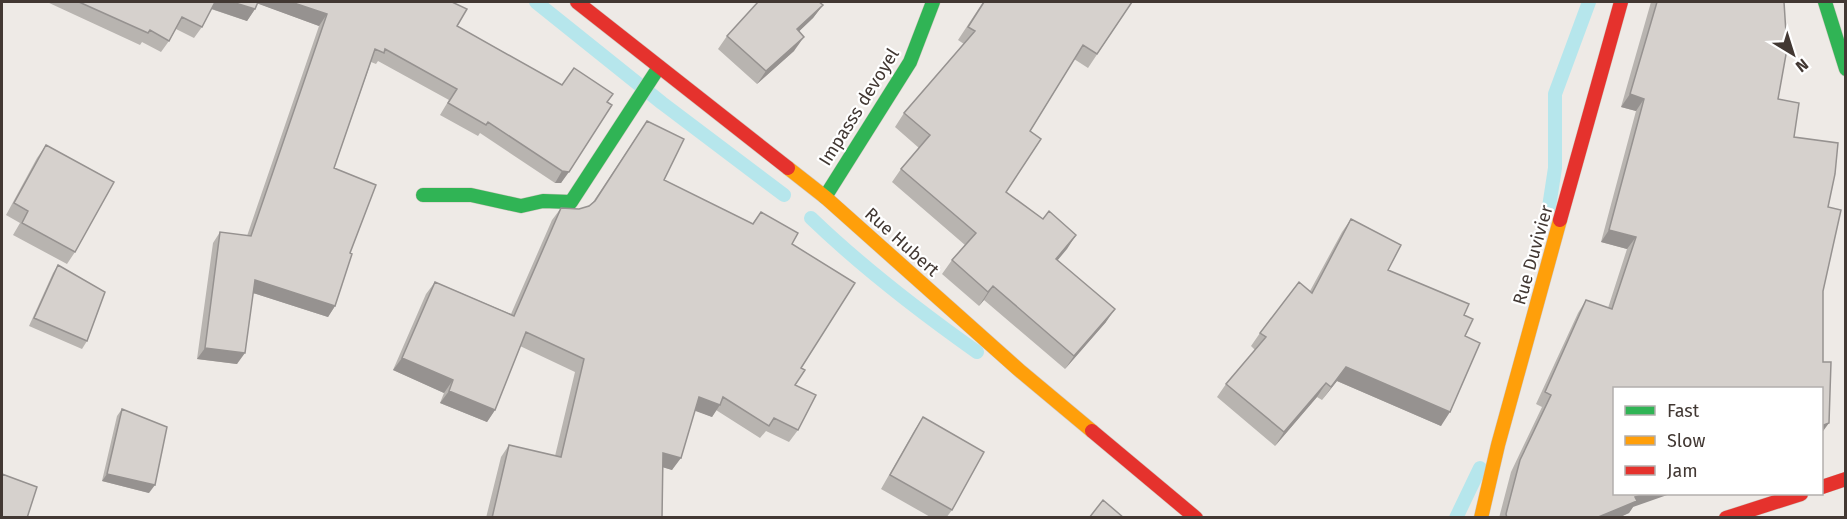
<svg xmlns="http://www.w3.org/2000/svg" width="1847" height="519" viewBox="0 0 1847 519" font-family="'Fira Sans',sans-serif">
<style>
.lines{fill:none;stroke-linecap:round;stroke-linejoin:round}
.stream{stroke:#b6e6ec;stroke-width:14}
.fast-casing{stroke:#cfc6be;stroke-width:15}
.slow-casing{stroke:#cfc6be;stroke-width:15}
.jam-casing{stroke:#cfc6be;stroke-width:15}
.fast{stroke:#30b455;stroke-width:14}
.slow{stroke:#ff9f0a;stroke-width:14}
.jam{stroke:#e5322d;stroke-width:14}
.wall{fill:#b8b4b0}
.shaded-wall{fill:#969290}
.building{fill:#d6d1cd;stroke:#969290;stroke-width:1.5}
.labels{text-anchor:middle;stroke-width:4.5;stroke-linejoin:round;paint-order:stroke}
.street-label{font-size:18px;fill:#423833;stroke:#fff}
</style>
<rect width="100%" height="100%" fill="#eeeae6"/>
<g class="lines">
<path class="stream" d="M536 2 662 103 784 195
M1549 207 1555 168V94L1589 2
M811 218C862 267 919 311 977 352
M1456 518 1480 468"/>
<g class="fast-casing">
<path id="fast" d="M1825 2 1846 69
M423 195H471L521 206 543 201 571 202 659 67
M825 197 910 62 933 2"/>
</g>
<g class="slow-casing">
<path id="slow" d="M788 168 825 197 1019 370 1092 431
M1481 518 1498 445 1560 220"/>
</g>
<g class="jam-casing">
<path id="jam" d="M577 2 788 168
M1560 220 1621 2
M1092 431 1196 518
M1822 487 1846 479
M1726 518 1801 494"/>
</g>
<use href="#fast" class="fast"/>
<use href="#slow" class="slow"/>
<use href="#jam" class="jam"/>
</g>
<path class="wall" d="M47 2H452L457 26 562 85 607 102 561 183H555L480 133 478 136 440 115 449 100 378 61 376 64 371 62 334 168 350 253 335 306 328 317 253 293 237 364 197 359 213 243 220 232 247 236 319 26 257 3 255 9 247 21 211 9 202 27 194 38 176 29 169 41 161 52 142 42 140 45Z
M983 2H1132L1088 68 1074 59 1030 131 1006 192 1043 219 1076 235 1057 260 1106 322 1065 369 984 300 979 306 942 274 952 260 965 245 892 182 901 169 919 148 895 127 904 113 964 44 958 40Z
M1651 2H1784L1633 507 1629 513 1618 518H1499L1511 472 1542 407 1536 404 1578 313 1586 300 1608 308 1627 249 1601 242 1636 111 1621 107Z
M823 5 813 18 799 31 794 51 757 84 718 49 727 36Z
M647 121 664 180 752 224 761 212 792 244 801 368 795 385 798 430 789 442 766 431 760 438 716 410 712 417 695 410 672 470 663 467 662 518H486L501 457 509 445 555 456 575 372 520 346 495 410 487 422 440 403 444 393 393 370 426 294 435 282 511 314 552 220 561 208 579 209 589 206 593 202Z
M46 145 75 252 67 264 13 235 20 223 6 215 37 158Z
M1351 219 1388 270 1464 315 1465 336 1441 426 1337 381 1322 400 1317 397 1275 446 1217 397 1226 384 1255 350 1251 346 1260 333 1310 291 1342 232Z
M58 265 87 341 82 349 29 326 53 273Z
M122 409 149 493 102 481 117 416Z
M923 417 952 510 946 518H932L881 489 914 431Z"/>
<path class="shaded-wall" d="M214 2H232L255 9 247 21 209 8Z
M253 2H291L327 14 319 26Z
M823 5 813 18 788 42 797 29Z
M804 37 794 51 757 84 766 71Z
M1630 94 1644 99 1636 111 1621 107Z
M562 171 569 172 561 183H555Z
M1609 230 1636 237 1627 249 1601 242Z
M1076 235 1067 249 1047 273 1056 259Z
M255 280 335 306 328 317 247 291Z
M993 286 984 300 979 306 988 292Z
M1115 309 1106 322 1065 369 1074 356Z
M205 348 245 353 237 364 197 359Z
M402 358 453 380 444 393 393 370Z
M1346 367 1450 412 1441 426 1337 381 1322 400Z
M1326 383 1317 397 1275 446 1284 432Z
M449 391 495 410 487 422 440 403Z
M699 397 720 405 712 417 690 409Z
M1829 423 1821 434V426Z
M663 453 681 458 672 470 655 465Z
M107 474 155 485 149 493 102 481Z
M1645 494H1670L1633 507 1629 513 1618 518H1596L1635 497Z"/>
<path class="building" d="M79 2H215L202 27 182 17 169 41 150 30 148 33Z
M232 2H258L255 9Z
M291 2H452L467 9 457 26 562 85 574 68 613 94 607 102 612 105 569 172 562 171 488 122 486 125 448 103 457 89 385 49 384 53 375 49 334 168 376 185 350 253 352 254 335 306 255 280 245 353 205 348 220 232 251 236 327 14Z
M758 2H819L823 5 797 29 804 37 766 71 727 36Z
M984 2H1132L1097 54 1083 45 1030 131 1041 139 1006 192 1043 219 1049 211 1076 235 1056 259 1115 309 1074 356 993 286 988 292 952 260 976 233 901 169 930 135 904 113 975 31 968 27Z
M1657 2H1784L1787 49 1778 99 1799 103 1794 137 1838 143 1835 174 1828 207 1841 210 1823 291V362H1831L1829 423 1821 426V388H1614V494H1645L1635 497 1637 501 1596 518H1507L1506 514 1520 460 1551 395 1545 392 1586 300 1612 309 1636 237 1609 230 1644 99 1630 94Z
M647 121 684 139 664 180 753 224 761 212 798 233 792 244 855 283 801 368 805 370 795 385 816 395 798 430 774 418 769 426 723 397 720 405 699 397 681 458 663 453 662 518H492L509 445 561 457 584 359 526 332 495 410 449 391 453 380 402 358 435 282 514 316 561 208 579 209 589 206 595 201Z
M46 145 114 182 75 252 22 223 28 211 14 203Z
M1351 219 1401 245 1388 270 1469 304 1464 315 1473 319 1465 336 1480 343 1450 412 1346 367 1331 387 1326 383 1284 432 1226 384 1266 337 1260 333 1299 282 1312 293Z
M58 265 105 292 87 341 34 318Z
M122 409 167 427 155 485 107 474Z
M923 417 984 452 952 510 890 475Z
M2 474 37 487 27 518H2Z
M1103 500 1124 518H1089Z"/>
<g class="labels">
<g class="street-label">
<text transform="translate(859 107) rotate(-58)" y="6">Impasss devoyel</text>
<text transform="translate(902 242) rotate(42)" y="6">Rue Hubert</text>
<text transform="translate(1533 255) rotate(-74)" y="6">Rue Duvivier</text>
</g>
</g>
<rect width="1847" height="519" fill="none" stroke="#423833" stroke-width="6"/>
<rect x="1613" y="387" width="210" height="108" fill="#ffffff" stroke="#b3afad" stroke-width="1.5"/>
<rect x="1625" y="406" width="30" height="9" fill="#30b455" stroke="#b3afad" stroke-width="1.5"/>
<text x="1667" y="417" font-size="18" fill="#423833">Fast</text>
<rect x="1625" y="436" width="30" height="9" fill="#ff9f0a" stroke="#b3afad" stroke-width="1.5"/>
<text x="1667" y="447" font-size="18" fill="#423833">Slow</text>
<rect x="1625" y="466" width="30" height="9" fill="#e5322d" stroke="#b3afad" stroke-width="1.5"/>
<text x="1667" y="477" font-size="18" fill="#423833">Jam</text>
<g transform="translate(1793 54) rotate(142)" stroke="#ffffff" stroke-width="4.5" paint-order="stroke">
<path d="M0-4.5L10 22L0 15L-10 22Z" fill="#423833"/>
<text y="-9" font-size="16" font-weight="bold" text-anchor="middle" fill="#423833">N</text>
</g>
</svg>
